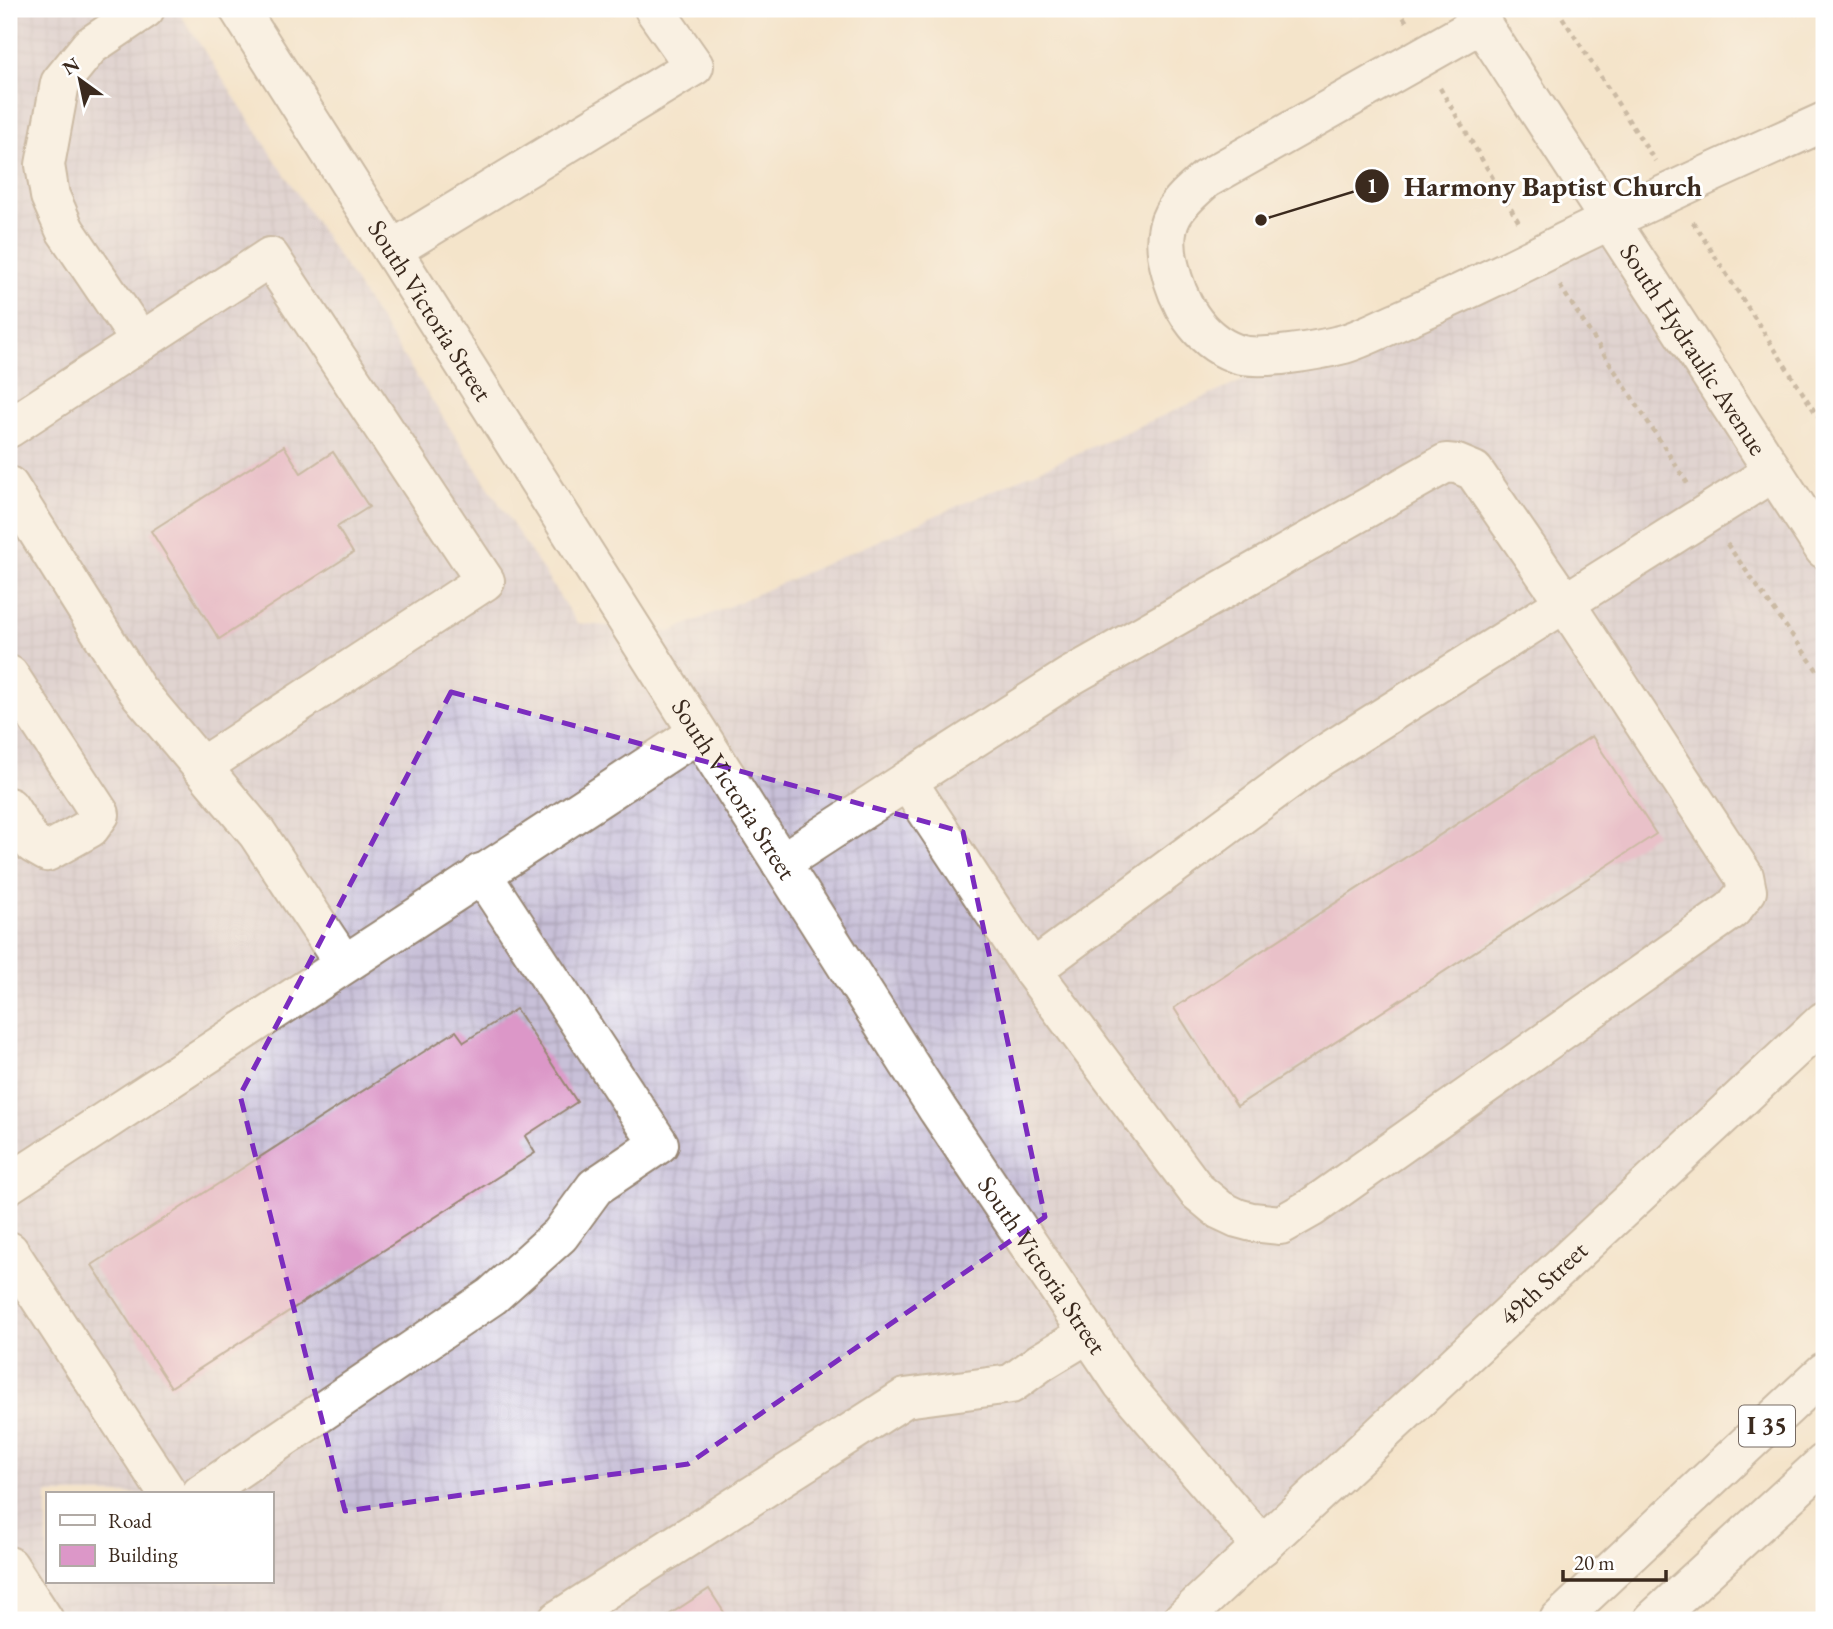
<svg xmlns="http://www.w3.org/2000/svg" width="1833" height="1629" viewBox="0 0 1833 1629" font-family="'EB Garamond',serif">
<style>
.industrial{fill:url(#industrial-grid);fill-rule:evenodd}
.building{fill:#dc97c8}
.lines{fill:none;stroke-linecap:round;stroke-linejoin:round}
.minor-casing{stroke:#988774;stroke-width:42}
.highway-casing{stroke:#988774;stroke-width:42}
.path{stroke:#988774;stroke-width:4.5;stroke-dasharray:5 5;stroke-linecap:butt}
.minor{stroke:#fff;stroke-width:38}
.highway{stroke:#fff;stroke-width:38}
.marked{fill:none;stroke:#7b2cbf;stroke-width:5;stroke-dasharray:14 9;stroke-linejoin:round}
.labels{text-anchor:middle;stroke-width:6;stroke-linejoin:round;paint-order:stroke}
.shield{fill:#fff;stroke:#766a62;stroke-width:2}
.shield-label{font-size:24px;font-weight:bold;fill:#3b2a1e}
.street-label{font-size:26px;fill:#3b2a1e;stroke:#fff}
.leader{fill:none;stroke:#3b2a1e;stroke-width:2.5}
.callout-dot{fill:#3b2a1e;stroke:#fff;stroke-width:2.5}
.mark-label{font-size:21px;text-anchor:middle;font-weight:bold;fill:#fff}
.callout-label{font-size:28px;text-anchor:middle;font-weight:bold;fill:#3b2a1e;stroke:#fff;stroke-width:6;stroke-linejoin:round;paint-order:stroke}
</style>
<defs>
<pattern id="industrial-grid" width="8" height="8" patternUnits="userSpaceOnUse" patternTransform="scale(1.75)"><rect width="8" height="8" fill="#c8c0d8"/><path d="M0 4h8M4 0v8" fill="none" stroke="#ada5b9"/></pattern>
</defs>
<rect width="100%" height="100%" fill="#fff"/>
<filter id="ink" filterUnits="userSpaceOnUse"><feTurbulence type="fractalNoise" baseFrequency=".0143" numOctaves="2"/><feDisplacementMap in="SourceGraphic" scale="14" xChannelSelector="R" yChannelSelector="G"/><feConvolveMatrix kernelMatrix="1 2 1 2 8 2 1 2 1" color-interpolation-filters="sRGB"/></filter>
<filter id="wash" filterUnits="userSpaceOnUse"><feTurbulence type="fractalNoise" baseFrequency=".00686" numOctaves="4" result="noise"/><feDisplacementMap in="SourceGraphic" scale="28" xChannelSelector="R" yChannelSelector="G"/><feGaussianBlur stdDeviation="1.57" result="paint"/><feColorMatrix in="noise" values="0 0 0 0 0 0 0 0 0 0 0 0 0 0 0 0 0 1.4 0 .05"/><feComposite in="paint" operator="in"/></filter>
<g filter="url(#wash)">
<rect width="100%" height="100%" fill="#f4e4ca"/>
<path class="industrial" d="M9 9H177L577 623 670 632 1609 220 1824 549V1016L1163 1620H9ZM47 1494H271V1582H47Z"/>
<g id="blocks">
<path class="building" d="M284 446 301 473 333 452 369 507 337 527 353 553 219 639 151 531Z
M1592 736 1656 834 1237 1106 1174 1008Z
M516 1009 577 1102 525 1136 535 1153 171 1387 92 1265 456 1031 464 1042Z
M709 1589 729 1620H661Z"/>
</g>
</g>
<g filter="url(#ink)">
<use href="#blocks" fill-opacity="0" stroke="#988774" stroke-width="2"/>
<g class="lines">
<g class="minor-casing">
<g id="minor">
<path id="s1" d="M239 9 938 1110 1122 1383 1262 1546"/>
<path id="s2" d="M1472 9 1824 549"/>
<path d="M1482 23 1206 179C1176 205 1159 221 1169 264 1177 301 1197 339 1235 353 1257 362 1320 350 1344 344 1364 338 1384 327 1403 319 1458 295 1512 269 1565 242 1650 200 1738 161 1824 122"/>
<path d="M392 250 694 66 654 9"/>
<path d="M141 342 65 230 50 196 45 165 60 83 90 46 145 9"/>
<path d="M9 428 270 257 485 581 201 767"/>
<path d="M9 486 137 690 257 833 344 964"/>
<path d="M9 675 100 814 90 828 47 852 33 844 9 807"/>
<path d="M907 781 1069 677 1446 463 1457 464 1474 471 1565 603 1744 876 1747 891 1732 910 1311 1208 1281 1225 1252 1222 1237 1218 1220 1210 1197 1191 1032 970"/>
<path d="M781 863 907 781 1032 970 1317 759 1773 472"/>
<path d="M9 1184 698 733"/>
<path d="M9 1251 168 1494"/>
<path d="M201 1494 492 1296 560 1235 595 1187 659 1144 481 873"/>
<path d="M9 1566 44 1620"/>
<path d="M558 1620 905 1398 1011 1384 1041 1362 1089 1333"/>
<path id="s3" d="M1182 1620 1824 1021"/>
</g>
</g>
<g class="highway-casing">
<path id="highway" d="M1559 1620 1824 1372
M1653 1620 1824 1463"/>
</g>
<path class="path" d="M1398 9 1408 24
M1557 9 1655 161
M1440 88 1521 226
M1693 222 1824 426
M1560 286 1688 484
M1727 544 1824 680"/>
<use href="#minor" class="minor"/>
<use href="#highway" class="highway"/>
</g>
</g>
<path d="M0 0H1833V1629H0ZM451 692 963 832 1045 1217 688 1464 345 1511 240 1095Z" fill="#f4e4ca" fill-opacity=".55" fill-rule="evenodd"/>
<path class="marked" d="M451 692 963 832 1045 1217 688 1464 345 1511 240 1095Z"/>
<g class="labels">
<rect class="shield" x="1739" y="1405.5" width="56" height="41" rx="5"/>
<g class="shield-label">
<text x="1767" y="1434">I 35</text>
</g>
<g class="street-label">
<text dy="9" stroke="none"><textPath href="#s1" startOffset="357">South Victoria Street</textPath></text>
<text dy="9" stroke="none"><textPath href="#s2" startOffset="406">South Hydraulic Avenue</textPath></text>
<text dy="9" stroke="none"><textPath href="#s1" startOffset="924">South Victoria Street</textPath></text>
<text dy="9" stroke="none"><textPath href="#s1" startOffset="1491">South Victoria Street</textPath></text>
<text dy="9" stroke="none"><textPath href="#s3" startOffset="494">49th Street</textPath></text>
</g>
</g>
<path class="leader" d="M1261 220L1372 186"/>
<g class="callout-dot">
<circle cx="1261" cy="220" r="7"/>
<circle cx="1372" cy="186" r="18"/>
</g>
<g class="mark-label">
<text x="1372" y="193">1</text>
</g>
<g class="callout-label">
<text x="1553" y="196">Harmony Baptist Church</text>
</g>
<rect width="1833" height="1629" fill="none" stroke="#fff" stroke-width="35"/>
<rect x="46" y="1492" width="228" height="91" fill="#ffffff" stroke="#b1aaa5" stroke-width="2"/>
<rect x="60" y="1515" width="35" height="10" fill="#ffffff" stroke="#b1aaa5" stroke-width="2"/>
<text x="108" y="1528" font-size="21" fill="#3b2a1e">Road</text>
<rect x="60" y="1545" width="35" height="21" fill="#dc97c8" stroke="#b1aaa5" stroke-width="2"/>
<text x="108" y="1562" font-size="21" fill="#3b2a1e">Building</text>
<g transform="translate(80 80) rotate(327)" stroke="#ffffff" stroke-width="5" paint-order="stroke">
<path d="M0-5L12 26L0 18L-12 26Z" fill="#3b2a1e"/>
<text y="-10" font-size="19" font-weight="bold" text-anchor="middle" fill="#3b2a1e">N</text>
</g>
<path d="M1563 1570v10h103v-10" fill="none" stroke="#3b2a1e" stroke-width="3.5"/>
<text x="1574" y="1570" font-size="21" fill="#3b2a1e" stroke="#ffffff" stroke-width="5" paint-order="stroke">20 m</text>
</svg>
